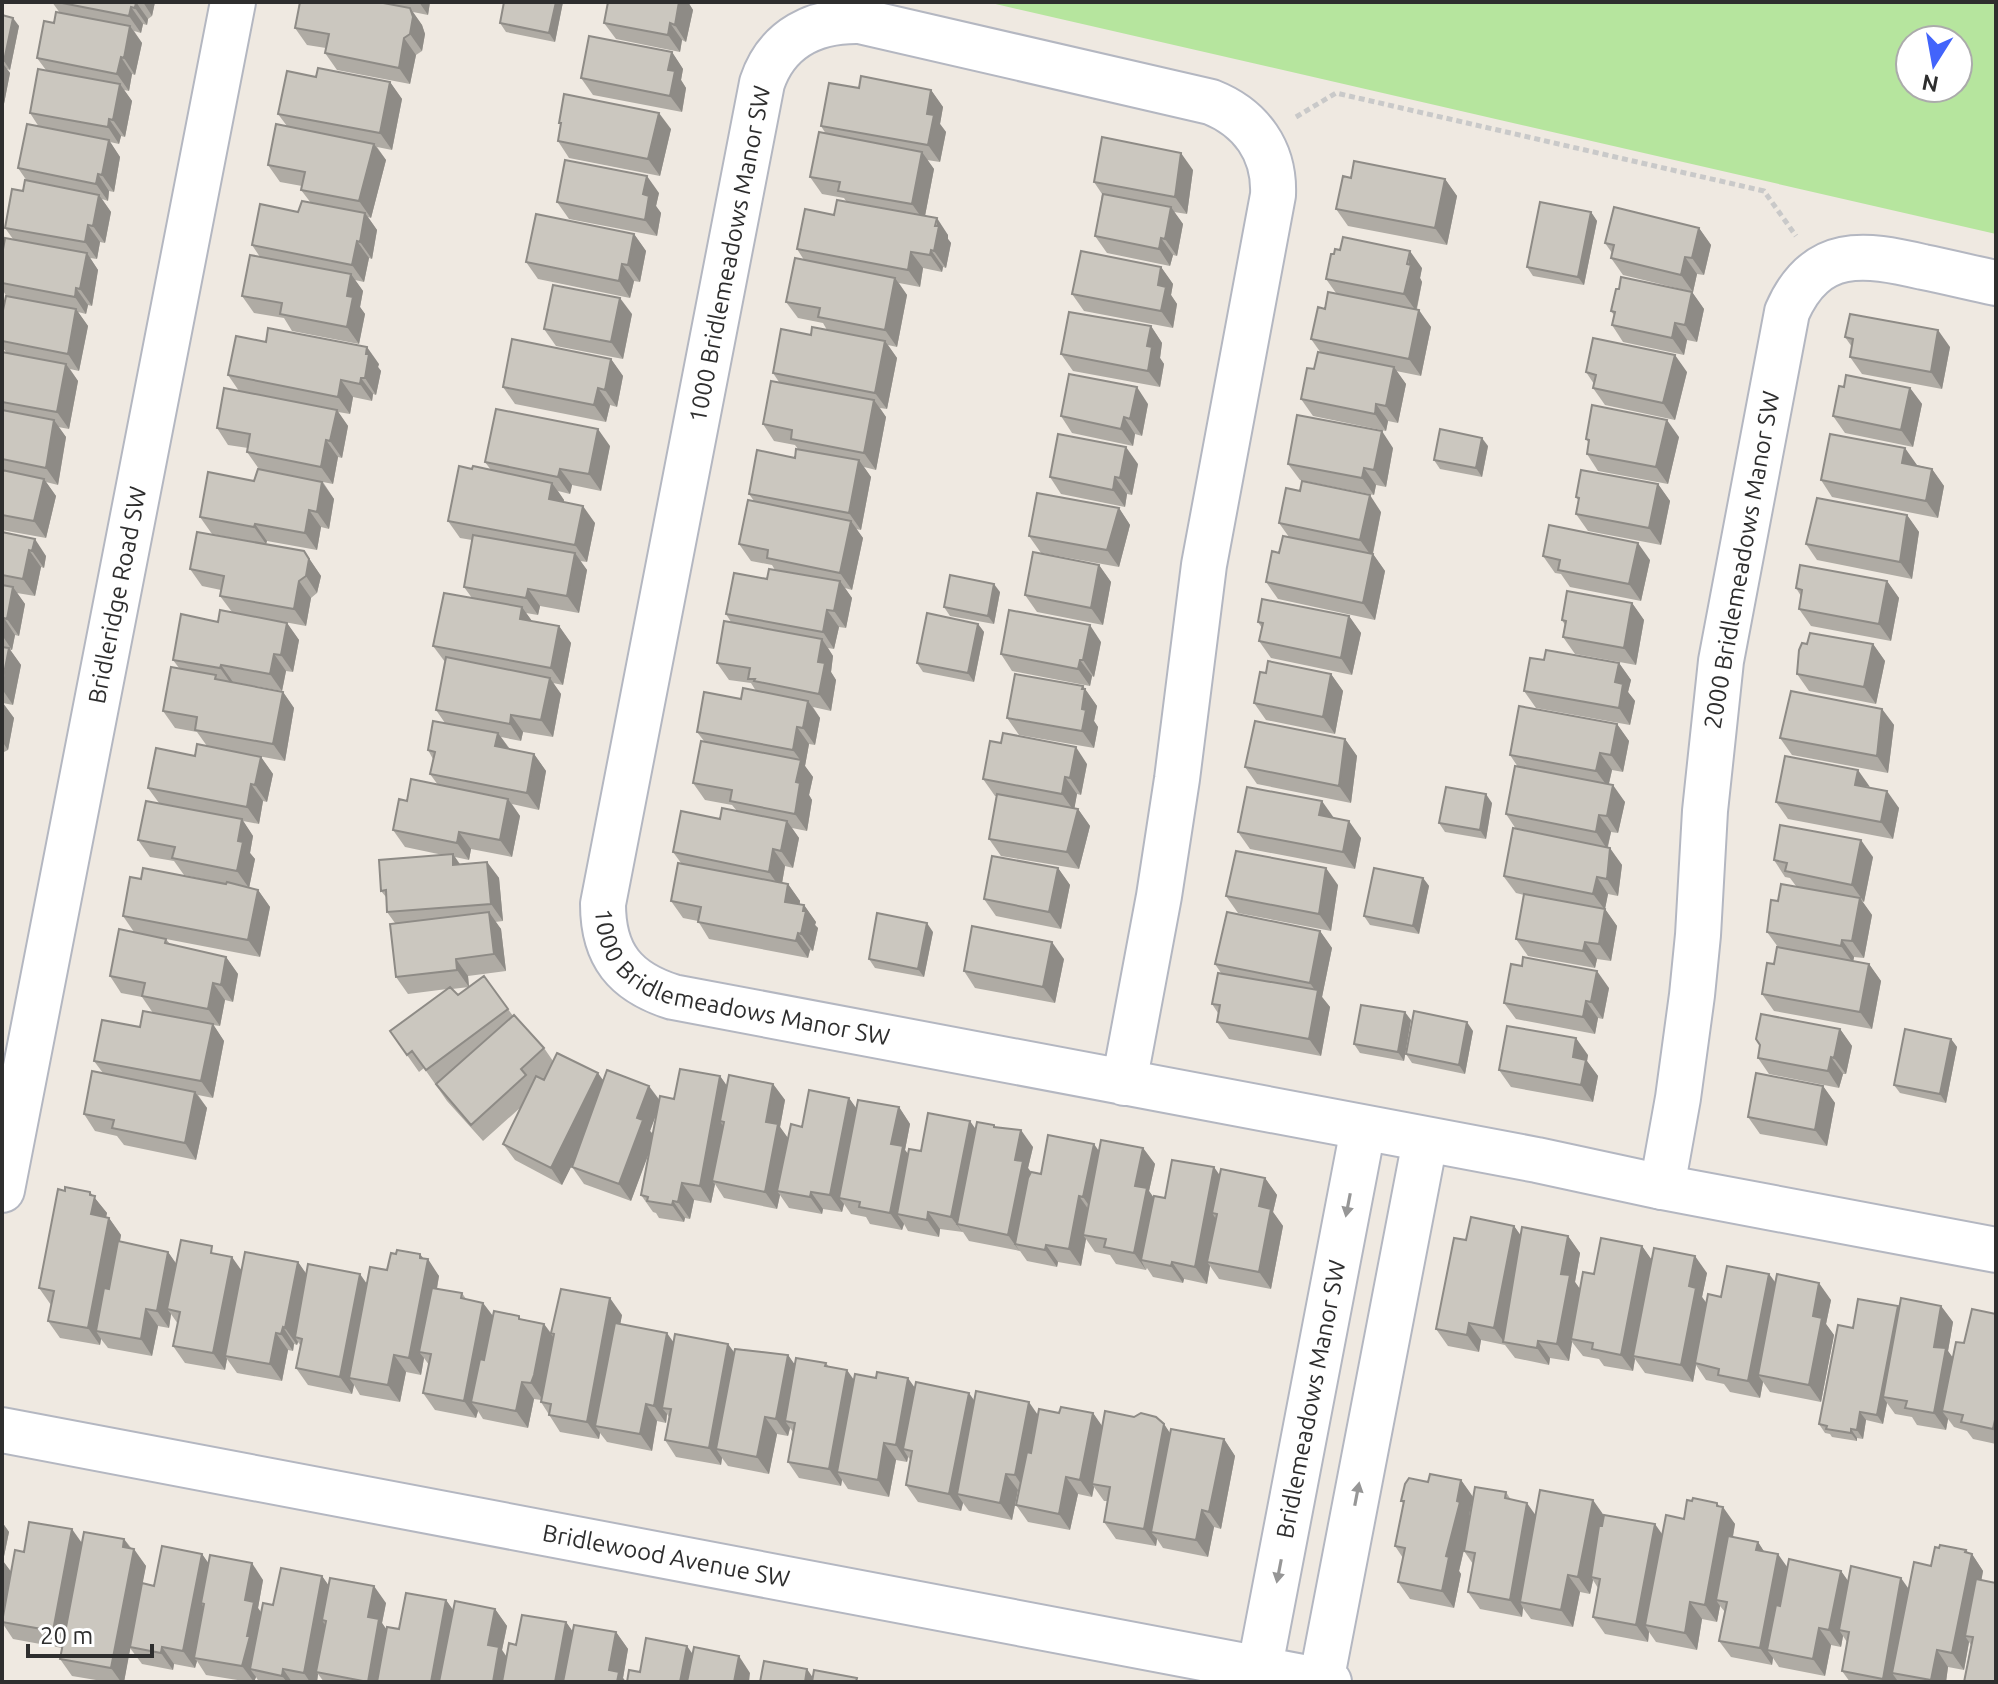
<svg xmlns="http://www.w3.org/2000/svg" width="1998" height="1684" viewBox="0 0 1998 1684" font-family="Ubuntu,sans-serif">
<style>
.green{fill:#b6e59e;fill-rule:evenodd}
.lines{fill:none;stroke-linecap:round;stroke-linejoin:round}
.minor-casing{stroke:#b4b7c1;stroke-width:48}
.path{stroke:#c9c9c9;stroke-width:5;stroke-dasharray:6 4;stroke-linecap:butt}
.minor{stroke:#fff;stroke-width:44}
.wall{fill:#afaba4;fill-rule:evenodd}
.shaded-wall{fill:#8e8b86}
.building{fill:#cbc7bf;stroke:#8e8b86;stroke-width:2}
.oneway{fill:#969696}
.labels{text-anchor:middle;stroke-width:7;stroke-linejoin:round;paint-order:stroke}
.street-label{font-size:24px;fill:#2e2e2e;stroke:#fff}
</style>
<rect width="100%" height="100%" fill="#efe9e1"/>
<path class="green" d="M987 2H1996V234ZM1910 40H1958V88H1910Z"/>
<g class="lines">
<g class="minor-casing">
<g id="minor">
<path d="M1996 283C1972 278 1948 272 1923 267 1864 253 1816 246 1787 312L1721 661 1705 811 1698 935 1692 995 1678 1098 1662 1187 1996 1250"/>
<path id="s1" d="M1124 1083 1159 896 1177 779 1204 565 1273 195C1275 151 1251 118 1211 102L860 21C815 20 777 38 762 83L603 904C603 955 625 982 673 997L1537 1160 1662 1187"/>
<path id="s2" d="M2 1190 233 2"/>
<path id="s3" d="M2 1430 1329 1682"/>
<path id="s4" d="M1257 1682 1363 1129"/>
<path d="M1321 1682 1425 1141"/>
</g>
</g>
<path class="path" d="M1296 117 1336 93 1764 191 1796 236"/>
<use href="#minor" class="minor"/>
</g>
<path class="wall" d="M52 2H155L152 16 148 19 147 25 143 24 141 33 134 31 142 43 135 75 132 74 129 91 124 90 132 101 125 137 121 136 119 144 110 142 120 157 114 192 109 191 108 201 102 199 111 212 105 243 100 242 97 259 90 258 98 270 92 306 88 305 86 314 78 312 88 326 79 371 70 369 78 381 69 429 58 427 66 437 58 485 46 482 56 496 46 538 2 530V352H6L2 347V315L7 297 2 289V255L13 239 5 228 27 181 18 168 39 127 30 113 46 70 37 58 60 13Z
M300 2H430L428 15 413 12 422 25 425 34 422 51 416 55 410 84 337 70 325 53 326 48 307 45 295 28Z
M504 2H563L555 42 506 32 500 23Z
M608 2H688L693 10 686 42 682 40 680 52 616 39 604 23Z
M2 15 19 26 10 70 7 69 10 73 2 114Z
M672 52 683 69 681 80 686 88 682 112 593 95 581 78Z
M316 77 390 82 402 99 392 150 377 147 386 160 371 218 368 217 377 230 372 259 369 258 364 282 355 280 363 291 360 307 365 314 359 344 292 331 284 318 254 313 242 296 260 257 252 245 311 203 301 190 302 186 280 182 268 165 287 126 278 114Z
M859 88 931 90 943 107 940 124 946 132 940 162 927 160 934 169 925 216 948 235V239L951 243 946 268 943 267 942 272 923 268 920 287 899 283 907 295 897 347 888 345 897 358 887 409 880 408 886 417 876 470 864 467 871 477 861 530 856 529 863 538 852 590 845 588 852 598 846 628 839 627 834 649 828 648 833 656 831 672 836 680 831 711 813 707 820 718 815 745 809 744 805 766 813 777 809 795 812 800 807 831 792 828 799 838 793 868 785 866 782 883 788 884 800 901V905H804L816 922 815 925 818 928 813 951 810 950 808 958 709 939 698 921 683 918 671 901 681 863 673 852 720 819 737 811 732 805 705 800 693 783 704 741 697 732 741 699 756 691 751 683 729 680 717 663 731 622 726 614 767 579 775 570 772 565 751 561 739 544 754 501 749 494 795 458 798 449 795 445 774 441 763 424 779 382 773 373 811 335 827 330 823 323 798 318 786 302 804 260 797 249 834 215 846 201 844 198 822 194 810 177 826 134 821 126Z
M559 123 671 129 660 176 569 158 558 141 561 125Z
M1193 170 1187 214 1174 212 1183 224 1177 256 1173 255 1170 266 1107 253 1095 236 1102 194 1094 182Z
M1351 178 1445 179 1457 196 1447 245 1348 226 1336 209Z
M659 193 656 206 661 213 657 236 569 219 557 202Z
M1591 212 1597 221 1584 285 1533 276 1527 267Z
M1699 228 1711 245 1704 275 1697 274 1693 292 1623 275 1611 258 1612 253 1605 243Z
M634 234 646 251 640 282 634 281 630 298 538 279 526 262Z
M1161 267 1173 284 1171 295 1177 304 1173 328 1084 311 1072 294Z
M1422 268 1420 278 1422 282 1417 309 1431 327 1421 376 1396 371 1406 384 1398 423 1388 421 1386 431 1313 416 1301 399 1321 353 1311 339 1325 309 1336 293 1326 279Z
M1692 292 1704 309 1697 342 1687 340 1684 355 1623 342 1612 325 1614 315 1611 311Z
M632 314 623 359 556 346 544 329Z
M1151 326 1162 343 1160 358 1164 364 1160 387 1073 371 1061 354Z
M1845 337 1950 347 1942 389 1862 374 1850 357 1852 347Z
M611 359 623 376 617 407 610 405 606 422 515 404 503 387Z
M379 364 378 367 381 371 376 395 373 394 372 401 353 397 350 414 338 412 348 426 342 458 338 457 333 484 323 482 334 499 329 529 321 527 317 550 267 541 266 544 212 534 200 517 254 481 259 469 247 452 248 448 228 445 217 428 239 391 228 375Z
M1586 372H1687L1675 420 1605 405 1593 388 1594 384Z
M1844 387 1910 388 1922 404 1913 447 1845 433 1833 416Z
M1148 404 1142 436 1135 434 1133 446 1072 433 1061 416Z
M1679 437 1668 484 1598 471 1587 454 1589 443 1586 439Z
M610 446 601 491 572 485 570 494 558 491 564 500V502L595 523 587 562 580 561 587 570 579 613 540 606 538 615 526 613 532 621 559 626 571 643 563 685 553 683 561 694 553 737 523 732 521 741 501 737 510 749 534 754 546 771 539 810 512 804 520 816 512 857 471 849 469 860 455 857 460 864 487 862 499 878 503 921 495 922 501 929 506 971 468 976 469 987 452 989 458 995 484 976 513 1016 544 1048 553 1061 659 1100 674 1099 720 1076 727 1086 773 1084 785 1100 780 1127 788 1138 802 1127 849 1098 856 1108 899 1107 910 1124 905 1150 908 1154 921 1151 976 1130 994 1125 996 1127 1033 1147 1028 1168 1031 1172 1041 1174 1099 1151 1143 1148 1155 1164 1149 1191 1153 1197 1165 1198 1220 1176 1265 1178 1277 1195 1273 1212 1283 1226 1271 1289 1219 1279 1210 1266 1207 1284 1184 1279 1183 1283 1153 1277 1147 1268 1146 1270 1116 1264 1110 1255 1095 1252 1086 1239 1081 1266 1058 1262 1057 1267 1027 1261 1020 1251 969 1241 963 1232 940 1229 939 1237 908 1231 904 1224 902 1230 870 1224 866 1217 851 1214 844 1204 842 1212 823 1209 822 1214 789 1208 780 1195 777 1209 724 1198 715 1184 711 1203 694 1200 690 1219 685 1218 684 1222 659 1218 656 1213 653 1212 641 1195 650 1149 631 1201 584 1184 572 1167 574 1160 562 1185 515 1160 503 1144 521 1107 483 1141 447 1101 424 1068 419 1072 390 1031 447 989 408 994 396 977 395 923 387 912 386 897 381 891 443 855 405 847 393 830 407 801 438 785 430 774 433 759 428 750 445 723 436 710 445 662 433 646 472 598 464 587 472 540 460 538 448 521 472 469 491 470 485 462ZM656 1114 653 1134 650 1131Z
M1488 446 1482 477 1440 469 1434 460Z
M1393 448 1386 487 1376 485 1374 495 1300 480 1288 464Z
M1138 464 1132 495 1127 494 1125 507 1061 494 1050 477Z
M1917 465 1932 469 1944 486 1938 518 1832 497 1821 480Z
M1658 484 1670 501 1661 545 1588 531 1576 514 1579 501 1576 497Z
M1119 508 1130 525 1119 567 1041 553 1029 536Z
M1381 512 1373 554 1385 571 1375 620 1278 599 1266 582 1279 553 1289 537 1279 523Z
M1907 515 1919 532 1912 579 1817 560 1806 544Z
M2 532 46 556 44 568 41 567 35 596 17 593 25 604 19 636 15 635 12 650H10L21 665 13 705 3 703 14 718 8 750 2 753Z
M304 551 321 576 317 593 311 598 306 626 279 621 287 623 299 640 293 672 286 671 282 691 233 682 283 692 294 708 285 761 258 756 261 757 273 774 267 802 263 801 259 824 243 821 253 836 250 853 255 859 249 888 258 890 270 907 260 957 166 939 170 944 226 957 238 974 233 1002 225 1000 220 1026 213 1025 224 1041 213 1098 198 1095 207 1108 196 1160 124 1145 117 1136 95 1131 84 1114 103 1073 94 1061 140 1027 153 1013 142 997 121 993 110 976 134 932 123 916 141 879 226 884 184 875 174 861 150 857 138 840 159 803 148 788 207 746 197 732 175 728 163 711 179 668 173 660 218 622 232 612 220 596 221 590 202 586 190 569Z
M1543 556 1650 560 1641 601 1570 587 1561 574 1555 573Z
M1099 565 1111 582 1103 625 1037 612 1025 595Z
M1887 581 1899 598 1891 641 1811 626 1799 609 1801 596 1796 588Z
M1000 592 994 624 950 616 944 607Z
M1632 603 1644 620 1636 665 1575 654 1563 637 1565 625 1562 620Z
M1349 616 1361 633 1352 675 1271 658 1259 641 1262 628 1258 622Z
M978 624 984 632 974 682 923 672 917 663Z
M1101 642 1094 677 1092 676 1090 686 1012 671 1001 654Z
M1807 644H1873L1885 661 1876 704 1809 691 1797 674Z
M1544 660 1619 663 1631 680 1628 692 1635 701 1630 725 1536 708 1524 691Z
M1266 673 1331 674 1343 691 1335 734 1266 720 1254 703Z
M1083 686 1097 706 1094 721 1098 727 1094 748 1019 735 1007 718Z
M1882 709 1894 725 1888 773 1792 755 1780 738Z
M1617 724 1629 741 1623 772 1612 770 1609 784 1625 802 1618 833 1611 832 1608 847 1622 865 1618 896 1608 894 1605 909 1617 926 1611 961 1597 959 1595 968 1528 956 1516 939 1524 895 1516 893 1504 877 1516 829 1506 814 1518 767 1510 755Z
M1345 739 1357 756 1351 803 1257 784 1245 767Z
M1087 764 1081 795 1077 794 1074 809H1078L1090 826 1079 869 1001 856 989 839 997 796H995L983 779Z
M1870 788 1899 808 1893 839 1788 819 1776 802Z
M1492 803 1486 839 1445 832 1439 823Z
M1334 818 1361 838 1355 869 1250 849 1238 832Z
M1873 857 1864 902 1862 901 1872 915 1864 958 1854 957 1853 961 1869 964 1881 981 1872 1029 1774 1011 1762 994 1774 964 1778 947 1767 932 1778 901 1796 886 1790 878 1785 877 1774 860Z
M1058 868 1070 885 1061 929 996 916 984 899Z
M1423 878 1429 886 1419 934 1370 925 1364 916Z
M1338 885 1331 931 1238 913 1226 896Z
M1320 931 1332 948 1322 997 1330 1007 1321 1056 1229 1039 1217 1022 1218 1013 1212 1004 1221 973 1215 964Z
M933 932 924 977 875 968 869 959Z
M1064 959 1055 1003 975 988 964 971Z
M1609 988 1603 1019 1598 1018 1595 1034 1516 1019 1504 1003Z
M1411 1020 1404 1061 1360 1053 1354 1044Z
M1840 1029 1852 1046 1846 1074H1843L1839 1088 1769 1074 1758 1058Z
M1473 1031 1465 1074 1412 1063 1406 1054Z
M1951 1039 1957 1047 1946 1103 1900 1093 1894 1085Z
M1588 1055 1587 1061 1598 1076 1593 1102 1511 1087 1499 1070Z
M1823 1086 1835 1103 1827 1146 1760 1134 1748 1117Z
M93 1196 107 1213 106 1217 109 1218 121 1235 120 1241 168 1252 176 1264 218 1254 242 1270 298 1262 306 1274 367 1284 387 1270 423 1258 439 1276 437 1289 462 1293 466 1299 483 1303 493 1316 522 1319 544 1324 551 1333 622 1315 620 1324 674 1342 728 1344 734 1352 788 1355 795 1365 826 1363 829 1367 854 1380 915 1388 1038 1415 1059 1413H1093L1102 1427 1164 1424 1170 1433 1224 1439 1235 1456 1221 1529 1214 1527 1208 1557 1163 1548 1157 1539 1156 1546 1116 1539 1104 1522 1108 1501H1104L1094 1487 1092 1497 1078 1494 1070 1530 1028 1522 1016 1505 1019 1491 1018 1490 1012 1520 969 1511 963 1503 961 1511 918 1502 906 1485 911 1460 908 1457 907 1462 896 1460 889 1497 848 1489 842 1480 841 1486 799 1478 788 1462 793 1432 790 1428 788 1436 777 1434 769 1474 728 1466 722 1458 721 1465 676 1457 665 1440 669 1417 667 1414 666 1423 657 1421 652 1451 607 1442 600 1433 599 1439 560 1432 541 1402V1400L534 1399 528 1428 483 1419 478 1411 476 1418 435 1410 423 1393 429 1365 424 1358 421 1375 406 1372 400 1402 360 1395 354 1385 352 1394 308 1385 296 1368 301 1346 298 1342 297 1345 294 1344 293 1351 288 1350 282 1381 237 1373 227 1359 225 1370 185 1363 173 1346 178 1324 171 1314 169 1328 158 1326 152 1356 108 1348 101 1339 100 1345 60 1338 48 1321 51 1305 39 1288Z
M1514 1226 1521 1236H1568L1580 1253 1575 1282 1580 1289 1594 1274 1642 1246 1652 1261 1707 1273 1702 1297 1706 1303 1769 1274 1776 1283 1831 1300 1826 1324 1834 1335 1821 1402 1770 1392 1763 1382 1760 1398 1730 1392 1724 1384 1706 1380 1696 1365 1693 1382 1645 1373 1635 1359 1633 1371 1604 1366 1599 1359 1583 1356 1572 1342 1569 1361 1550 1358 1549 1365 1515 1358 1505 1345 1481 1340 1479 1352 1448 1346 1436 1329 1466 1240Z
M1898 1306 1899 1309 1941 1306 1953 1322 1948 1351 1953 1358 1964 1343 1996 1314V1444L1973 1439 1967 1431 1954 1427 1948 1419 1946 1430 1917 1425 1912 1417 1895 1414 1887 1403 1883 1424 1866 1420 1863 1439 1857 1438V1441L1832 1437 1830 1434 1825 1433 1819 1424 1853 1328Z
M1461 1480 1473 1497 1470 1516 1506 1492 1511 1500 1536 1515 1604 1516 1662 1534 1684 1519 1719 1506 1735 1524 1733 1537 1758 1542 1764 1552 1787 1567 1841 1571 1848 1581 1909 1589 1931 1566 1968 1553 1972 1554 1983 1571 1971 1645 1969 1642 1964 1670 1948 1667 1946 1682H1899L1897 1680V1682H1850L1842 1671 1847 1642 1843 1636 1841 1647 1831 1645 1825 1676 1779 1667 1773 1658 1772 1665 1731 1657 1719 1641 1725 1612 1720 1606 1717 1622 1702 1619 1697 1650 1656 1642 1649 1632 1648 1642 1605 1634 1593 1617 1598 1588 1593 1580 1590 1594 1580 1592 1573 1627 1531 1619 1523 1608 1522 1617 1480 1609 1468 1592 1473 1564 1464 1551 1465 1546 1459 1571 1461 1574 1454 1608 1410 1599 1398 1582 1403 1558 1395 1546 1404 1504 1401 1501 1428 1482Z
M2 1522 9 1532 3 1561 11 1572 24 1552 124 1539 146 1566 140 1593 154 1586 202 1554 208 1563 263 1580 258 1608 261 1613 322 1576 328 1585 386 1603 382 1623 386 1629H399L446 1600 453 1610 495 1609 507 1626 502 1650 507 1657 516 1645 566 1622 573 1632H616L628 1649 623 1678 626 1682H324L318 1674 317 1682H259L256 1677 254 1682H250L206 1675 197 1661 195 1668 174 1664 173 1670 142 1664 130 1648 124 1682H108L72 1676 60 1659 62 1648 13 1639 3 1624 2 1628Z"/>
<path class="shaded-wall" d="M136 2 148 19 147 25 135 8Z
M143 2H155L152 16Z
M419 2H430L428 15Z
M556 2H563L555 42 549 33Z
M679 2H688L693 10 686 42 675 25Z
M131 7 143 24 141 33 129 16Z
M410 8 422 25 425 34 422 51 410 34Z
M13 18 19 26 10 70 4 61Z
M670 23 682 40 680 52 668 35Z
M130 26 142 43 135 75 124 58Z
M404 38 416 55 410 84 399 68Z
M672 52 683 69 681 80 686 88 682 112 670 96 668 70Z
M121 57 132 74 129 91 117 74Z
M4 65 10 73 2 114V75Z
M390 82 402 99 392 150 380 133Z
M120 84 132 101 125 137 113 120Z
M931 90 943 107 940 124 946 132 940 162 928 145 927 114Z
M659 113 671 129 660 176 648 159Z
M109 119 121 136 119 144 108 127Z
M109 140 120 157 114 192 102 175Z
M374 144 386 160 371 218 359 201Z
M922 152 934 169 924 221 912 204Z
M1181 153 1193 170 1187 214 1175 197Z
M98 174 109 191 108 201 96 184Z
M647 176 659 193 656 206 661 213 657 236 645 220 643 194Z
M1445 179 1457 196 1447 245 1435 228Z
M99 195 111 212 105 243 93 226Z
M1171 207 1183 224 1177 256 1165 239Z
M1591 212 1597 221 1584 285 1578 277Z
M365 213 377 230 372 259 360 242Z
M937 218 948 235V239L951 243 946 268 934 251Z
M88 225 100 242 97 259 85 242Z
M1699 228 1711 245 1704 275 1692 258Z
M634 234 646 251 640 282 628 265Z
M1161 238 1173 255 1170 266 1159 249Z
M357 241 369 258 364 282 352 265Z
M931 250 943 267 942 272 930 255Z
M1410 251 1422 268 1420 278 1422 282 1416 311 1404 294Z
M911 252 923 268 920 287 908 270Z
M87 253 98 270 92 306 80 289Z
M1685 257 1697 274 1693 292 1681 275Z
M622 264 634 281 630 298 619 281Z
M1161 267 1173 284 1171 295 1177 304 1173 328 1161 311 1158 285Z
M351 274 363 291 360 307 365 314 359 344 347 327V296Z
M895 278 907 295 897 347 885 330Z
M76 288 88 305 86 314 75 297Z
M1692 292 1704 309 1697 342 1685 325Z
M620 298 632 314 623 359 611 342Z
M76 309 88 326 79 371 68 354Z
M1419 310 1431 327 1421 376 1409 359Z
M1675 323 1687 340 1684 355 1672 338Z
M1151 326 1162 343 1160 358 1164 364 1160 387 1148 371 1147 346Z
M1938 330 1950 347 1942 389 1931 372Z
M885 341 897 358 887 409 875 393Z
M367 347 379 364 378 367 381 371 376 395 365 378Z
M1675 355 1687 372 1675 420 1663 403Z
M611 359 623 376 617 407 605 390Z
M66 364 78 381 69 429 57 412Z
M1394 367 1406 384 1398 423 1386 406Z
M361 378 373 394 372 401 360 384Z
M341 380 353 397 350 414 338 397Z
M1137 387 1148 404 1142 436 1130 419Z
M598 388 610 405 606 422 594 405Z
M1910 388 1922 404 1913 447 1901 430Z
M874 400 886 417 876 470 864 453Z
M1376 404 1388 421 1386 431 1375 414Z
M337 410 348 426 342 458 330 441Z
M1124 417 1135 434 1133 446 1121 429Z
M54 420 66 437 58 485 46 468Z
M1667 420 1679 437 1668 484 1656 467Z
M598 429 610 446 601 491 589 474Z
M1382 431 1393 448 1386 487 1374 470Z
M1482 438 1488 446 1482 477 1476 468Z
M326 440 338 457 333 484 321 467Z
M1126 447 1138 464 1132 495 1120 478Z
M1905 448 1917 465 1914 480 1902 463Z
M859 460 871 477 861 530 849 513Z
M1364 468 1376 485 1374 495 1362 478Z
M560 469 572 485 570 494 558 477Z
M1932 469 1944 486 1938 518 1926 501Z
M1115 477 1127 494 1125 507 1113 490Z
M44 479 56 496 46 538 34 521Z
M322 482 334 499 329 529 317 512Z
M552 483 564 500 561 516 549 499Z
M1658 484 1670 501 1661 545 1649 528Z
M1370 495 1381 512 1372 557 1360 540Z
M583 506 595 523 587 562 575 545Z
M1119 508 1130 525 1119 567 1107 550Z
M309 510 321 527 317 550 305 533Z
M1907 515 1919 532 1912 579 1900 562Z
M851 521 863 538 852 590 840 573Z
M255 524 267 541 266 544 254 527Z
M35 539 46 556 44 568 32 551Z
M1638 543 1650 560 1641 601 1629 584Z
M29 550 41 567 35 596 23 579Z
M304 551 321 576 317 593 306 576Z
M575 553 587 570 579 613 567 596Z
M1373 554 1385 571 1375 620 1363 603Z
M1099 565 1111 582 1103 625 1091 608Z
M299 581 311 598 306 626 294 609Z
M840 581 852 598 846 628 834 611Z
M1887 581 1899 598 1891 641 1879 624Z
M994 584 1000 592 994 624 988 616Z
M13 587 25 604 19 636 7 619Z
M528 589 540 606 538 615 526 598Z
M1632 603 1644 620 1636 665 1624 648Z
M522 607 534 624 520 619Z
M827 610 839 627 834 649 823 632Z
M1349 616 1361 633 1352 675 1341 658Z
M4 618 15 635 12 650 2 635Z
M287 623 299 640 293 672 281 655Z
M978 624 984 632 974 682 968 673Z
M1090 625 1101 642 1094 677 1083 660Z
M559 626 571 643 563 685 551 668Z
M822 639 833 656 831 672 836 680 831 711 819 694 818 662Z
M1873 644 1885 661 1876 704 1864 687Z
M9 648 21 665 13 705 2 689Z
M274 654 286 671 282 691 270 674Z
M1080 660 1092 676 1090 686 1078 669Z
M1619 663 1631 680 1628 692 1635 701 1630 725 1619 708 1615 682Z
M221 665 233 682 232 685 220 668Z
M1331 674 1343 691 1335 734 1323 717Z
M550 678 561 694 553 737 541 720Z
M1083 686 1097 706 1094 721 1098 727 1094 748 1082 731Z
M283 692 294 708 285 761 273 744Z
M808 701 820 718 815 745 803 728Z
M2 702 14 718 8 750 2 741Z
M1882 709 1894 725 1888 773 1877 756Z
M511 715 523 732 521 741 510 724Z
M1617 724 1629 741 1623 772 1611 755Z
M797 727 809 744 805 766 813 777 809 795 812 800 807 831 795 814 796 782 801 761 793 750Z
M498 733 510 750 495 746Z
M1345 739 1357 756 1351 803 1339 786Z
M1076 747 1087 764 1081 795 1070 778Z
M1600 753 1612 770 1608 787 1596 771Z
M534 754 546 771 539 810 527 793Z
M261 757 273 774 267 802 255 785Z
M1858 770 1870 787 1855 785Z
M1065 777 1077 794 1074 811 1062 794Z
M251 784 263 801 259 824 247 807Z
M1613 785 1625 802 1618 833 1607 816Z
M1887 791 1899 808 1893 839 1881 822Z
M1486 794 1492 803 1486 839 1480 830Z
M508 799 520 816 512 857 500 840Z
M1322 801 1334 818 1319 815Z
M1078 809 1090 826 1079 869 1067 852Z
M1599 815 1611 832 1607 849 1596 832Z
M242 819 253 836 250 853 255 859 249 888 237 871 238 841Z
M787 821 799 838 793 868 781 851Z
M1349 821 1361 838 1355 869 1343 852Z
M459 832 471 849 469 860 457 843Z
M1861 840 1873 857 1864 902 1852 885Z
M1610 848 1622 865 1618 896 1607 879Z
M773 849 785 866 781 889 769 872Z
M453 854 464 871 453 865Z
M487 862 499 878 503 921 491 904Z
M1058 868 1070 885 1061 929 1049 912Z
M1326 868 1338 885 1331 931 1319 914Z
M1597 877 1608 894 1605 909 1617 926 1611 961 1599 944 1605 910 1593 894Z
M1423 878 1429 886 1419 934 1413 926Z
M788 884 800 901 797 919 785 902Z
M258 890 270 907 260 957 248 940Z
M1860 898 1872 915 1864 958 1852 941Z
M804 905 816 922 815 925 818 928 813 951 801 934Z
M489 912 501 929 506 971 494 954Z
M927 923 933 932 924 977 918 969Z
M1320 931 1332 948 1322 997 1330 1007 1321 1056 1309 1039 1317 993 1310 983Z
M798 933 810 950 808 958 796 941Z
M1842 940 1854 957 1853 963 1841 946Z
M1052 942 1064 959 1055 1003 1043 987Z
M1585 942 1597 959 1595 968 1583 951Z
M226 957 238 974 233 1002 221 985Z
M456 959 468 976 469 987 457 970Z
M1869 964 1881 981 1872 1029 1860 1012Z
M1597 971 1609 988 1603 1019 1591 1002Z
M213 983 225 1000 220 1026 208 1009Z
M1586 1001 1598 1018 1595 1034 1583 1017Z
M1405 1012 1411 1020 1404 1061 1398 1052Z
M1467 1022 1473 1031 1465 1074 1459 1065Z
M213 1024 224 1041 213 1098 201 1081Z
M1840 1029 1852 1046 1846 1074 1834 1058Z
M1576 1038 1588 1055 1587 1061 1598 1076 1593 1102 1581 1085 1573 1057Z
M1951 1039 1957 1047 1946 1103 1940 1094Z
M1831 1057 1843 1074 1839 1088 1828 1071Z
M598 1073 610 1090 562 1185 551 1168Z
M720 1076 732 1093 720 1121 725 1129 712 1181 715 1184 711 1203 700 1186Z
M773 1084 785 1100 780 1127 790 1141 777 1191 780 1195 777 1209 765 1192 766 1122Z
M649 1086 661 1102 650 1131 655 1137 631 1201 619 1184 637 1118Z
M1823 1086 1835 1103 1827 1146 1815 1130Z
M195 1092 207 1108 196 1160 185 1143Z
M849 1098 861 1115 839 1198 844 1204 842 1212 830 1195Z
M899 1107 910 1124 905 1150 915 1163 897 1214 904 1224 902 1230 890 1213 891 1144Z
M970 1121 982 1138 957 1224 963 1233 951 1217Z
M1021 1130 1033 1147 1028 1168 1035 1178 1015 1244 1020 1252 1008 1235 1015 1160Z
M1094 1144 1106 1161 1095 1214 1083 1197Z
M1143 1148 1155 1164 1149 1191 1159 1205 1141 1260 1146 1270 1134 1253 1135 1186Z
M1214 1167 1226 1184 1212 1213 1218 1222 1207 1262 1210 1266 1207 1284 1195 1267Z
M1265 1178 1277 1195 1273 1212 1283 1226 1271 1289 1259 1272V1206Z
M682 1183 694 1200 690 1219 678 1202Z
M90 1192 107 1213 103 1231 91 1214Z
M811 1192 823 1209 822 1214 810 1197Z
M1079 1196 1091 1213 1083 1235 1086 1239 1081 1266 1069 1249Z
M673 1201 685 1218 684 1222 672 1205Z
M928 1212 940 1229 939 1237 927 1220Z
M109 1218 121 1235 102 1333 96 1331 101 1339 100 1345 88 1328Z
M1514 1226 1526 1243 1504 1342 1494 1328Z
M1568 1236 1580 1253 1575 1282 1582 1292 1571 1339 1572 1342 1569 1361 1557 1344 1561 1274Z
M1046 1245 1058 1262 1057 1267 1045 1250Z
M1642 1246 1654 1263 1633 1356 1635 1359 1633 1371 1621 1355Z
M168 1252 180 1269 167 1309 171 1314 169 1328 157 1311Z
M420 1254 427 1263 428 1259 439 1276 425 1353 419 1352 424 1358 421 1375 409 1358Z
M1695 1256 1707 1273 1702 1297 1708 1305 1695 1363 1696 1365 1693 1382 1681 1365 1689 1286Z
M232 1257 244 1274 225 1356 227 1359 225 1370 213 1353Z
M298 1262 310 1279 295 1337 298 1342 297 1345 285 1328Z
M1172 1262 1184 1279 1183 1283 1171 1266Z
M360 1274 372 1291 349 1378 354 1385 352 1394 340 1377Z
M1769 1274 1781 1291 1758 1375 1763 1382 1760 1398 1748 1381Z
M1819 1283 1831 1300 1826 1324 1834 1335 1821 1402 1809 1385 1813 1316Z
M610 1298 622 1315 601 1427 595 1426 600 1433 599 1439 587 1422Z
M483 1303 495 1319 471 1402 478 1411 476 1418 464 1401Z
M1898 1306 1904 1315 1883 1397 1887 1403 1883 1424 1877 1415Z
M1941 1306 1953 1322 1948 1351 1958 1365 1942 1411 1948 1419 1946 1430 1934 1413V1347Z
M146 1309 158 1326 152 1356 141 1339Z
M1469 1323 1481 1340 1479 1352 1467 1335Z
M544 1324 556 1341 543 1400 531 1383Z
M283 1327 294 1344 293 1351 281 1334Z
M276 1333 288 1350 282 1381 270 1364Z
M667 1333 679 1350 662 1408 667 1414 666 1423 654 1406Z
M1538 1341 1550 1358 1549 1365 1537 1348Z
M728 1344 740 1361 716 1449 722 1458 721 1465 709 1448Z
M394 1355 406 1372 400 1402 388 1385Z
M788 1355 800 1372 785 1421 790 1428 788 1436 776 1419Z
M847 1370 859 1387 837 1472 842 1480 841 1486 829 1469Z
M908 1378 920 1395 903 1449 908 1457 907 1462 896 1445Z
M522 1382 534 1399 528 1428 516 1411Z
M969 1393 981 1410 957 1494 963 1503 961 1511 949 1494Z
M1029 1402 1040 1418 1026 1492 1015 1475Z
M646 1404 657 1421 652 1451 640 1434Z
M1860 1412 1866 1420 1863 1439 1857 1430Z
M1093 1413 1105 1430 1092 1484 1094 1487 1092 1497 1080 1480Z
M765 1417 777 1434 769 1474 757 1457Z
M1164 1424 1175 1441 1151 1532 1157 1539 1156 1546 1144 1529Z
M1851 1429 1857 1438V1441L1851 1433Z
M1224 1439 1235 1456 1221 1529 1209 1512Z
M884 1443 896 1460 889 1497 878 1480Z
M1006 1474 1018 1490 1012 1520 1000 1503Z
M1066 1477 1078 1494 1070 1530 1059 1514Z
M1461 1480 1473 1497 1469 1515 1471 1518 1459 1571 1461 1574 1454 1608 1442 1591 1446 1556Z
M1593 1500 1605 1517 1591 1577 1593 1580 1590 1594 1578 1577Z
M1527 1503 1539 1520 1520 1602 1523 1608 1522 1617 1510 1600Z
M1717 1503 1722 1510 1723 1507 1735 1524 1721 1601 1716 1600 1720 1606 1717 1622 1705 1605Z
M1202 1510 1214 1527 1208 1557 1196 1540Z
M2 1522 9 1532 3 1561 12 1573 2 1628Z
M1655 1524 1667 1541 1645 1625 1649 1632 1648 1642 1636 1625Z
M72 1529 84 1546 64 1648 53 1631Z
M124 1539 133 1552 134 1549 146 1566 124 1682H121L111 1668Z
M1758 1542 1769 1559 1756 1550Z
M1966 1550 1971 1557 1972 1554 1983 1571 1970 1637 1965 1636 1969 1642 1964 1670 1952 1653Z
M202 1554 214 1571 201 1603 206 1611 194 1658 197 1661 195 1668 183 1651Z
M1778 1554 1790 1571 1767 1650 1773 1658 1772 1665 1760 1648Z
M252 1563 263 1580 258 1608 266 1619 250 1669 256 1677 254 1682 242 1666 247 1636 245 1600Z
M1841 1571 1853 1588 1839 1630 1843 1636 1841 1647 1829 1630Z
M1568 1575 1580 1592 1573 1627 1561 1610Z
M322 1576 334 1593 322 1620 327 1628 316 1672 318 1674 317 1682H310L304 1673Z
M1901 1578 1913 1595 1892 1673 1897 1680V1682H1885L1883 1679Z
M374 1586 386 1603 382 1623 391 1636 383 1682H368V1617Z
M446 1600 458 1617 446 1682H431Z
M1690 1602 1702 1619 1697 1650 1685 1633Z
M495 1609 507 1626 502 1650 511 1664 508 1682H493L488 1645Z
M566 1622 578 1639 570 1682H555Z
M1819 1628 1831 1645 1825 1676 1813 1659Z
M616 1632 628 1649 623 1678 626 1682H617L609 1670Z
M687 1646 699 1663 695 1682H680Z
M162 1647 174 1664 173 1670 161 1653Z
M1937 1650 1948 1667 1946 1682H1932L1931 1680Z
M739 1656 750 1673 749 1682H734Z
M283 1669 292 1682H287L282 1676Z
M807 1669 816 1682H805Z"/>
<path class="building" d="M57 2H136L135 8 131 7 129 16Z
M300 2H378L410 8 413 17 410 34 404 38 399 68 325 53 329 34 295 28Z
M504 2H556L549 33 500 23Z
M608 2H679L675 25 670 23 668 35 604 23Z
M56 12 130 26 124 58 121 57 117 74 37 58 44 21 54 23Z
M2 15 13 18 4 61H2Z
M589 36 672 52 668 70 675 71 670 96 581 78Z
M318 68 390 82 380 133 278 114 287 71 316 77Z
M38 69 120 84 113 120 109 119 108 127 30 113Z
M861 76 931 90 927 114 934 115 928 145 821 126 829 83 859 88Z
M564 94 659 113 648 159 558 141 561 123H559Z
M27 124 109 140 102 175 98 174 96 184 18 168Z
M276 124 374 144 359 201 301 190 305 172 268 165Z
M819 132 922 152 912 204 838 191 840 182 810 177Z
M1102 137 1181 153 1175 197 1094 182Z
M565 160 647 176 643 194 649 196 645 220 557 202Z
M1354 161 1445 179 1435 228 1336 209 1343 176 1351 178Z
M25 180 99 195 93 226 88 225 85 242 5 228 12 189 23 191Z
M1103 194 1171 207 1165 239 1161 238 1159 249 1095 236Z
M837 200 937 218 935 226H939L934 251 931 250 930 255 911 252 908 270 797 249 805 209 834 215Z
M302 201 365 213 360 242 357 241 352 265 252 245 260 204 298 212Z
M1540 202 1591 212 1578 277 1527 267Z
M1614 207 1699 228 1692 258 1685 257 1681 275 1611 258 1614 245 1605 243Z
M536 214 634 234 628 265 622 264 619 281 526 262Z
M1343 237 1410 251 1407 264 1411 265 1404 294 1326 279 1331 254H1334L1335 249 1340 250Z
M5 238 87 253 80 289 76 288 75 297 2 283V255Z
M1081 251 1161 267 1158 285 1166 287 1161 311 1072 294Z
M250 255 351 274 347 296 353 297 347 327 280 314 282 303 242 296Z
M795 258 895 278 885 330 818 317 820 308 786 302Z
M1621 277 1692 292 1685 325 1675 323 1672 338 1612 325 1615 312 1611 311 1616 289H1619Z
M553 285 620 298 611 342 544 329Z
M1328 292 1419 310 1409 359 1311 339 1318 307 1325 309Z
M6 296 76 309 68 354 2 341V315Z
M1069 312 1151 326 1147 346 1152 347 1148 371 1061 354Z
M1850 314 1938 330 1931 372 1850 357 1853 339 1845 337Z
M812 327 885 341 875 393 773 373 781 329 811 335Z
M268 328 367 347 366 354H369L365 378H361L360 384 341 380 338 397 228 375 236 336 266 342Z
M1593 338 1675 355 1663 403 1593 388 1596 375 1586 372Z
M512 339 611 359 605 390 598 388 594 405 503 387Z
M2 352 66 364 57 412 2 402Z
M1318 352 1394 367 1386 406 1376 404 1375 414 1301 399 1307 368 1314 369Z
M1069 374 1137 387 1130 419 1124 417 1121 429 1061 416Z
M1846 375 1910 388 1901 430 1833 416 1839 386 1844 387Z
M771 381 874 400 864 453 791 439 792 430 763 424Z
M224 388 337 410 330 441 326 440 321 467 247 452 250 434 217 428Z
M1592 405 1667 420 1656 467 1587 454 1589 440 1586 439Z
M496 409 598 429 589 474 560 469 558 477 485 462Z
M2 410 54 420 46 468 2 459Z
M1297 415 1382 431 1374 470 1364 468 1362 478 1288 464Z
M1440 429 1482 438 1476 468 1434 460Z
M1058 434 1126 447 1120 478 1115 477 1113 490 1050 477Z
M1830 434 1905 448 1902 463 1932 469 1926 501 1821 480Z
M796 449 859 460 849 513 749 494 757 450 795 458Z
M459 466 472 469 473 466 552 483 549 499 583 506 575 545 448 521Z
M258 469 322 482 317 512 309 510 305 533 255 524 254 527 200 517 208 472 254 481Z
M2 470 44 479 34 521 2 515Z
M1581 470 1658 484 1649 528 1576 514 1579 498 1576 497Z
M1302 481 1370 495 1360 540 1279 523 1286 488 1300 491Z
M1037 493 1119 508 1107 550 1029 536Z
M1817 498 1907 515 1900 562 1806 544Z
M748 500 851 521 840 573 767 558 768 550 739 544Z
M1549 525 1638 543 1629 584 1558 570 1560 560 1543 556Z
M2 532 35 539 32 551 29 550 23 579 2 575Z
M197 532 304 551 309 559 306 576 299 581 294 609 220 596 224 576 190 569Z
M473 535 575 553 567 596 528 589 526 598 464 587Z
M1283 536 1373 554 1363 603 1266 582 1272 551 1279 553Z
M1033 552 1099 565 1091 608 1025 595Z
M1800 565 1887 581 1879 624 1799 609 1802 590 1796 588Z
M769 569 840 581 834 611 827 610 823 632 726 614 734 573 767 579Z
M950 575 994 584 988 616 944 607Z
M2 585 13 587 7 619 4 618 2 626Z
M1567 591 1632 603 1624 648 1563 637 1566 621 1562 620Z
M444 593 522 607 520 619 559 626 551 668 433 646Z
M1262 599 1349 616 1341 658 1259 641 1263 623 1258 622Z
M220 610 287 623 281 655 274 654 270 674 221 665 220 668 173 660 181 614 218 622Z
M1009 610 1090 625 1083 660H1080L1078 669 1001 654Z
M927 613 978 624 968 673 917 663Z
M724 621 822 639 818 662 825 663 819 694 754 681 755 679H748L750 668 717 663Z
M1810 633 1873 644 1864 687 1797 674 1799 650 1802 643 1807 644Z
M2 647 9 648 2 684Z
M1546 650 1619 663 1615 682 1623 684 1619 708 1524 691 1530 658 1544 660Z
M446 657 550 678 541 720 511 715 510 724 436 710Z
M1268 661 1331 674 1323 717 1254 703 1260 672 1266 673Z
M171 667 216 675 215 679 283 692 273 744 195 730 197 717 163 711Z
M1015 674 1083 686 1082 689H1085L1082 709 1086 710 1082 731 1007 718Z
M743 688 808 701 803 728 797 727 793 750 697 732 704 692 741 699Z
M1791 691 1882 709 1877 756 1780 738Z
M1519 706 1617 724 1611 755 1600 753 1596 771 1510 755Z
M433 721 498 733 495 746 534 754 527 793 430 774 435 752 428 750Z
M1255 721 1345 739 1339 786 1245 767Z
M1003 733 1076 747 1070 778 1065 777 1062 794 983 779 990 741 1001 743Z
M701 741 801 760 796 782 800 783 795 814 730 801 732 790 693 783Z
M197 744 261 757 255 785 251 784 247 807 148 788 156 748 195 756Z
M1785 756 1858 770 1855 785 1887 791 1881 822 1776 802Z
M1515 766 1613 785 1607 816 1599 815 1596 832 1506 814Z
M411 779 508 799 500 840 459 832 457 843 393 830 399 799 407 801Z
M1247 787 1322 801 1319 815 1349 821 1343 852 1238 832Z
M1446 787 1486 794 1480 830 1439 823Z
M997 794 1078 809 1067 852 989 839Z
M146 801 242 819 238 841 243 842 237 871 172 858 175 847 138 840Z
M722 808 787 821 781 851 773 849 769 872 673 852 681 811 720 819Z
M1780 825 1861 840 1852 885 1785 871 1787 863 1774 860Z
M1513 828 1610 848 1607 879 1597 877 1593 894 1504 876Z
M1236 851 1326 868 1319 914 1226 896Z
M453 854V865L487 862 491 904 387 912 386 890 381 891 379 860Z
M992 856 1058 868 1049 912 984 899Z
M678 863 788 884 785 902 804 905 803 911H806L801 934 798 933 796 941 698 922 701 907 671 901Z
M143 868 226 884 227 882 258 890 248 940 123 916 130 877 141 879Z
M1374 868 1423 878 1413 926 1364 916Z
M1781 884 1860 898 1852 941 1842 940 1841 946 1767 932 1771 900 1778 901Z
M1524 894 1605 909 1599 944 1585 942 1583 951 1516 939Z
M489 912 494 954 456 959 457 970 396 977 390 924Z
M1227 912 1320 931 1310 983 1215 964Z
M877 913 927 923 918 969 869 959Z
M972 926 1052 942 1043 987 964 971Z
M119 929 166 939 165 943 226 957 221 985 213 983 208 1009 142 996 145 983 110 976Z
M1777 947 1869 964 1860 1012 1762 994 1767 963 1774 964Z
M1523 957 1597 971 1591 1002 1586 1001 1583 1017 1504 1003 1511 964 1522 966Z
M1218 973 1318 990 1309 1039 1217 1022 1220 1005 1212 1004Z
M484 976 508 1009 426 1070 412 1051 407 1055 390 1031 450 987 458 995Z
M1361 1005 1405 1012 1398 1052 1354 1044Z
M143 1011 213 1024 201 1081 94 1061 102 1020 140 1027Z
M1414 1011 1467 1022 1459 1065 1406 1054Z
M1761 1014 1840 1029 1834 1058 1831 1057 1828 1071 1758 1058 1760 1045 1756 1039Z
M514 1015 544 1048 521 1069 526 1075 471 1125 436 1084Z
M1507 1026 1576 1038 1573 1057 1586 1060 1581 1085 1499 1070Z
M1905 1029 1951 1039 1940 1094 1894 1085Z
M557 1053 598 1073 551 1168 503 1144 536 1076 544 1080Z
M680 1069 720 1076 700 1186 682 1183 678 1202 673 1201 672 1205 647 1201 648 1197 641 1195 660 1096 674 1099Z
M607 1070 649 1086 637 1118 643 1120 619 1184 572 1167Z
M92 1071 195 1092 185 1143 112 1128 114 1120 84 1114Z
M1756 1073 1823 1086 1815 1130 1748 1117Z
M729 1075 773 1084 766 1122 778 1124 765 1192 712 1181 724 1122 720 1121Z
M809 1090 849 1098 830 1195 811 1192 810 1197 777 1191 791 1124 802 1127Z
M858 1100 899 1107 891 1144 903 1146 890 1213 859 1207 860 1202 839 1198Z
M928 1113 970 1121 951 1217 928 1212 927 1220 897 1214 909 1149 921 1151Z
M977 1122 994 1125V1127L1021 1130 1015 1160 1023 1161 1008 1235 957 1224Z
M1048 1135 1094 1144 1083 1197 1079 1196 1069 1249 1046 1245 1045 1250 1015 1244 1028 1178 1031 1172 1041 1174Z
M1101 1140 1143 1148 1135 1186 1147 1188 1134 1253 1104 1247 1106 1239 1083 1235Z
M1172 1160 1214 1167 1195 1267 1172 1262 1171 1266 1141 1260 1154 1196 1165 1198Z
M1221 1169 1265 1178 1259 1206 1271 1209 1259 1272 1207 1262 1217 1214 1212 1213Z
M65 1187 90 1192V1195L95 1196 91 1214 109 1218 88 1328 48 1321 54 1291 39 1288 58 1189 65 1191Z
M1471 1217 1514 1226 1494 1328 1469 1323 1467 1335 1436 1329 1454 1238 1466 1240Z
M1522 1227 1568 1236 1561 1274 1570 1275 1557 1344 1538 1341 1537 1348 1503 1342Z
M1601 1238 1642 1246 1621 1355 1592 1349 1593 1343 1571 1339 1583 1272 1594 1274Z
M181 1240 212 1246 211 1253 232 1257 213 1353 173 1346 180 1312 167 1309Z
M118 1241 168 1252 157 1311 146 1309 141 1339 96 1331 104 1288 109 1289Z
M1654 1248 1695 1256 1689 1286 1696 1288 1681 1365 1633 1356Z
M397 1250 420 1254V1258L428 1259 409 1358 394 1355 388 1385 349 1378 370 1267 387 1270 391 1253 396 1254Z
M245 1252 298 1262 285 1328 283 1327 281 1334 276 1333 270 1364 225 1356Z
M308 1264 360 1274 340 1377 296 1368 302 1339 295 1337Z
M1727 1266 1769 1274 1748 1381 1718 1375 1719 1369 1695 1363 1708 1294 1721 1297Z
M1777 1274 1819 1283 1813 1316 1822 1318 1809 1385 1758 1375Z
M432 1288 462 1293 461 1298 483 1303 464 1401 423 1393 431 1354 419 1352Z
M561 1289 610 1298 587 1422 549 1415 551 1404 541 1402 554 1334 551 1333Z
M1901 1298 1941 1306 1934 1347 1946 1348 1934 1413 1905 1408 1907 1401 1883 1397Z
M1858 1299 1898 1306 1877 1415 1860 1412 1857 1430 1851 1429V1433L1826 1429 1827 1426 1819 1424 1838 1325 1853 1328Z
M1972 1309 1996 1314V1415L1993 1429 1961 1422 1963 1415 1942 1411 1956 1342 1964 1343Z
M494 1311 519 1316V1319L544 1324 534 1375 531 1383 522 1382 516 1411 471 1402 480 1359 484 1360Z
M615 1323 667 1333 654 1406 646 1404 640 1434 595 1426Z
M675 1334 728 1344 709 1448 665 1440 671 1409 662 1408Z
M735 1349 788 1355 776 1419 765 1417 757 1457 716 1449Z
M796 1358 826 1363 825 1366 847 1370 829 1469 788 1462 795 1423 785 1421Z
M877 1372 908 1378 896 1445 884 1443 878 1480 837 1472 855 1374 876 1378Z
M916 1382 969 1393 949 1494 906 1485 912 1451 903 1449Z
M976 1391 1029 1402 1015 1475 1006 1474 1000 1503 957 1494Z
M1061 1407 1093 1413 1080 1480 1066 1477 1059 1514 1016 1505 1027 1452 1031 1453 1039 1409 1059 1413Z
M1105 1411 1134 1417 1141 1413 1156 1417 1164 1424 1144 1529 1104 1522 1110 1487 1092 1484Z
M1171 1429 1224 1439 1209 1512 1202 1510 1196 1540 1151 1532Z
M1430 1474 1461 1480 1457 1501 1460 1502 1446 1556 1449 1557 1442 1591 1398 1582 1405 1548 1395 1546 1404 1501H1401L1405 1484 1409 1478 1428 1482Z
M1475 1487 1506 1492 1505 1498 1527 1503 1510 1600 1468 1592 1475 1553 1464 1551Z
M1540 1490 1593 1500 1578 1577 1568 1575 1561 1610 1520 1602Z
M1693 1498 1717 1503V1506L1723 1507 1705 1605 1690 1602 1685 1633 1645 1625 1666 1515 1684 1519 1687 1500 1692 1501Z
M1604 1515 1655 1524 1636 1625 1593 1617 1600 1579 1591 1577 1599 1526H1602Z
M29 1522 72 1529 53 1631 2 1622 15 1550 24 1552Z
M84 1532 124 1539 123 1547 134 1549 111 1668 60 1659Z
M1728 1536 1758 1542 1756 1550 1778 1554 1760 1648 1719 1641 1727 1602 1716 1600Z
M1940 1545 1966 1550 1965 1552 1972 1554 1952 1653 1937 1650 1931 1680 1892 1673 1914 1562 1931 1566 1935 1547 1939 1548Z
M162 1546 202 1554 183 1651 162 1647 161 1653 130 1647 142 1583 154 1586Z
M210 1555 252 1563 245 1600 254 1602 247 1636H250L242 1666 194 1658 204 1604 201 1603Z
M1789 1559 1841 1571 1829 1630 1819 1628 1813 1659 1767 1650 1776 1605 1780 1606Z
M1851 1566 1901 1578 1883 1679 1842 1671 1849 1632 1839 1630Z
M281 1568 322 1576 304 1673 283 1669 282 1676 250 1669 263 1603 273 1605Z
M330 1578 374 1586 368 1617 379 1619 368 1682 316 1672 326 1621 322 1620Z
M1976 1579 1996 1583V1682H1964L1973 1637 1965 1636Z
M406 1593 446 1600 431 1682H377L387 1627 399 1629Z
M455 1601 495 1609 488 1645 499 1647 493 1682H439Z
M522 1615 566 1622 555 1682H502L509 1643 516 1645Z
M574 1625 616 1632 609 1670 619 1672 617 1682H563Z
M646 1638 687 1646 680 1682H627L629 1670 640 1672Z
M694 1647 739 1656 734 1682H687Z
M764 1661 807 1669 805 1682H760Z
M814 1670 857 1678 856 1682H812Z"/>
<defs><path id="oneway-solid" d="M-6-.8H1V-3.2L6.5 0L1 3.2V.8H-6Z" transform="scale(2)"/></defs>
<g class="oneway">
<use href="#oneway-solid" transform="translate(1348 1205) rotate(101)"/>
<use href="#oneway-solid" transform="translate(1357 1494) rotate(-79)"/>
<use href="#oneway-solid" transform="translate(1279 1571) rotate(101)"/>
</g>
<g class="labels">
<g class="street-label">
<text transform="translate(730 254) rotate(-79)" y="8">1000 Bridlemeadows Manor SW</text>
<text transform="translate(1742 560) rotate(-80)" y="8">2000 Bridlemeadows Manor SW</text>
<text dy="8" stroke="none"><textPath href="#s2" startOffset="606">Bridleridge Road SW</textPath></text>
<text dy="8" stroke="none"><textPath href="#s1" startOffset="2518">1000 Bridlemeadows Manor SW</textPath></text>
<text dy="8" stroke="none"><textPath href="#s4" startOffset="288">Bridlemeadows Manor SW</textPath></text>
<text dy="8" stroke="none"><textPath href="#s3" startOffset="676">Bridlewood Avenue SW</textPath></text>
</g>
</g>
<rect width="1998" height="1684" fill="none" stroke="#2e2e2e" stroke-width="8"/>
<g transform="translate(1934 64) rotate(191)"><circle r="38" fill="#ffffff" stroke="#ababab" stroke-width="2"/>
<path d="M0-6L14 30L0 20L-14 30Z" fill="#4264fb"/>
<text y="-12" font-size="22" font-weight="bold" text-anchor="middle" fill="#2e2e2e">N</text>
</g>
<path d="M28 1644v12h124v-12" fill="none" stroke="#2e2e2e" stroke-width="4"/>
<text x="40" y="1644" font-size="24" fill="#2e2e2e" stroke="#ffffff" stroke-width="6" paint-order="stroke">20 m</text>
</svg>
